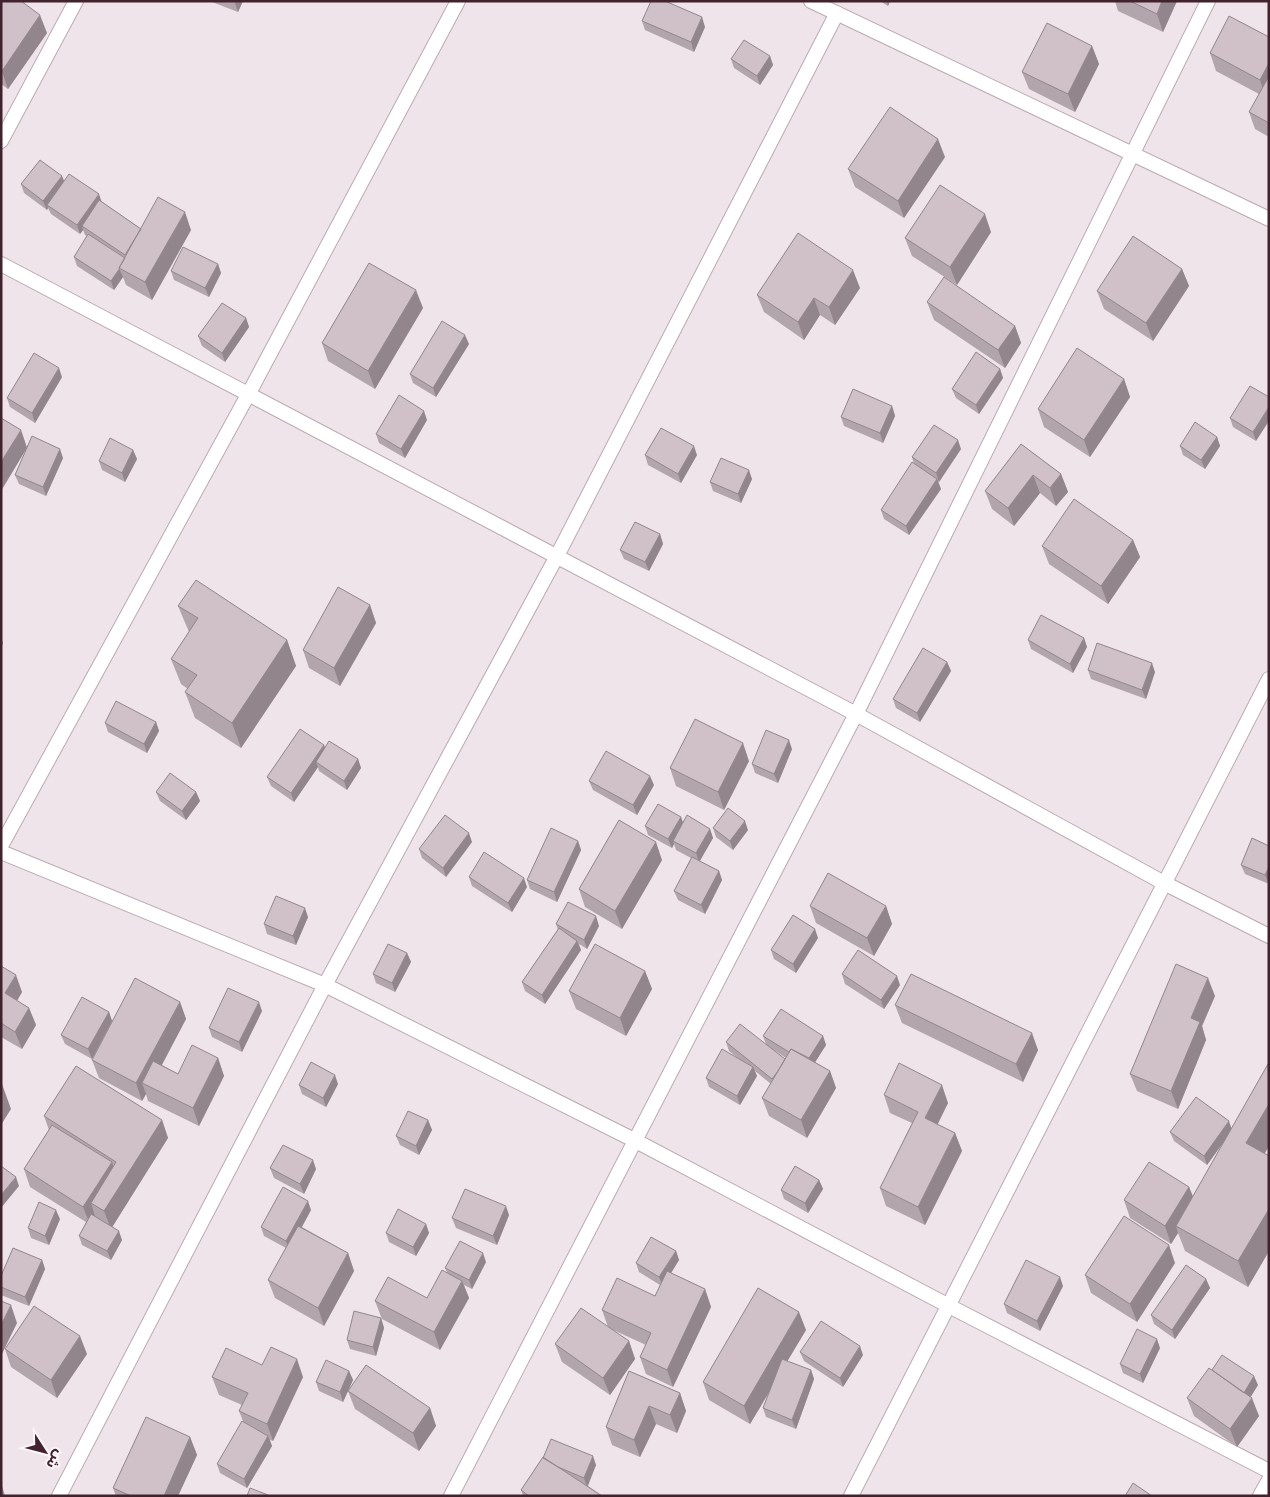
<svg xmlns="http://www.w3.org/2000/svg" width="1270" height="1497" viewBox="0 0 1270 1497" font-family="Jost,'Noto Sans Arabic',sans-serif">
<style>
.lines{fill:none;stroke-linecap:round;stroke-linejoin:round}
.minor-casing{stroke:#bbaab1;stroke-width:16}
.tertiary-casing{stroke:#bbaab1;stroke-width:16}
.minor{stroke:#fff;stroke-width:14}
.tertiary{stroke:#fff;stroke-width:14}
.wall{fill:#b3a5ac;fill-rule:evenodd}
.shaded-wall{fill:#92868c}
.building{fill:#d0c0c8;stroke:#92868c}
</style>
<rect width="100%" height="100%" fill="#efe4ea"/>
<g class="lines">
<g class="minor-casing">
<path id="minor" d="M811 1 1269 219
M1 141 76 1
M1 264 856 714 1164 883 1269 936
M1 846 249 393 458 1
M59 1496 325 985 557 556 837 13
M451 1496 856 714 1208 1
M851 1496 1269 679
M1260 1496 1269 1480"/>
</g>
<g class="tertiary-casing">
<path id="tertiary" d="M1 852 325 985 634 1140 949 1306 1269 1471"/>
</g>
<use href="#minor" class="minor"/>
<use href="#tertiary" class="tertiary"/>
</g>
<path class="wall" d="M1 1 47 33 8 89 1 84Z
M212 1H243L238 12 212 2Z
M880 1H890L888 6Z
M1115 1H1177L1163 32 1118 11Z
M642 21 705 27 694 52 645 30Z
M1269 37V137L1255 129 1249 112 1259 94 1216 71 1210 53Z
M1092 46 1099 64 1075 112 1029 89 1022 72Z
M770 56 773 65 760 85 734 68 731 59Z
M945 157 904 218 855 187 848 169Z
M64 181 102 202 141 229 191 230 152 300 126 285 123 277 114 290 77 266 74 257 87 236 85 235 83 230 80 234 51 214 48 208 47 210 24 193 21 184Z
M991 232 957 285 912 256 905 238Z
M218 264 221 273 209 297 174 280 171 271Z
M1182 269 1189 286 1153 341 1104 309 1097 291Z
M860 288 835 325 820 315 804 340 764 312 757 295Z
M927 302 1015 326 1021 343 1005 368 934 320Z
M423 308 375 389 328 361 322 343Z
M246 318 249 327 225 362 202 346 198 336Z
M469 344 436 397 413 383 410 374Z
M1000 369 1003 378 979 414 956 398 952 389Z
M62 377 35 423 10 407 7 398Z
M1124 379 1130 397 1090 457 1044 427 1038 409Z
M1250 386 1256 441 1233 427 1230 418Z
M892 406 895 416 883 443 844 426 841 417Z
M427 420 405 458 379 443 376 434Z
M21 430 27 448 63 458 46 496 19 484 15 475 26 450Z
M1217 437 1220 446 1205 469 1183 455 1180 446Z
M1021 444 1061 474 1068 492 1056 506 1040 493 1014 526 992 509 985 491Z
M961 449 939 482H938L941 489 909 535 884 519 881 510 914 464 912 457Z
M133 450 137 459 125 482 102 470 99 461Z
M645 455H697L681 483 648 465Z
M752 479 741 503 713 491 710 482Z
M660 534 663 544 649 571 624 559 620 550Z
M1133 540 1140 557 1108 604 1049 564 1042 546Z
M370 605 376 623 340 686 309 668 303 650Z
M178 606 287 640 296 666 241 748 195 718 185 692 188 689 181 684 171 659 189 632Z
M1084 638 1087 647 1073 673 1031 649 1028 640Z
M947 662 951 671 920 722 896 708 893 699Z
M1088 670 1155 672 1146 699 1091 679Z
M156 722 159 731 147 753 108 732 105 723Z
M324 745 325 748 358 759 361 768 347 790 319 771 318 767 294 802 271 786 267 777Z
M792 749 778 783 755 773 752 764Z
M749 761 724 810 676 786 670 768Z
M589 781 654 785 637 815 593 790Z
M156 792H196L200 801 186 820 160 801Z
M681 817 683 822 710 829 713 838 700 861 719 871 722 880 705 914 678 900 674 891 691 858 676 850 674 844 672 848 648 835 645 826Z
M713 828 748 830 733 850 716 837Z
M578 841 581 850 557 902 530 889 527 880Z
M472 842 446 877 422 858 419 849Z
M1269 846V884L1245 874 1241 865Z
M662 860 622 929 585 907 579 889Z
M469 877 527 887 512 912 472 886Z
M810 906H886L892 924 874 956 816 923Z
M308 917 296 945 267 934 264 924Z
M556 924 599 926 587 949 579 944 581 950 545 1004 525 991 522 982 558 930Z
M818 938 796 973 774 959 771 950Z
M407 953 411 962 395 992 376 983 373 974Z
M1 966 22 992 17 1001 29 1008 36 1025 22 1049 1 1037Z
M645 971 652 989 626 1036 576 1009 569 991Z
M842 974 900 985 884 1009 845 984Z
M1215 996 1202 1026 1206 1040 1178 1109 1137 1091 1130 1074Z
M180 1002 186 1019 162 1065 178 1074 218 1058 224 1076 199 1126 148 1101 146 1094 142 1101 99 1078 92 1060Z
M895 1005 1038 1050 1023 1082 902 1023Z
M262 1011 242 1052 212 1037 209 1028Z
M109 1012 112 1021 92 1059 65 1044 61 1035Z
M763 1036H823L826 1045 815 1062 830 1071 836 1088 807 1138 769 1116 762 1098 771 1084 755 1071 757 1076 740 1105 709 1087 706 1078 739 1059 729 1051 726 1042 766 1044ZM774 1050 786 1058 785 1059Z
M1269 1065V1146L1264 1153 1269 1156V1251L1248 1287 1185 1251 1178 1233 1171 1244 1130 1218 1124 1200 1189 1187 1193 1196 1224 1142 1207 1165 1174 1141 1170 1132 1232 1128Z
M338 1084 326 1107 302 1094 299 1085Z
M884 1095 948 1103 937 1124 955 1133 962 1151 925 1225 886 1206 880 1188 912 1123 890 1113Z
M44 1116 162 1120 168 1138 112 1227 122 1240 111 1260 82 1245 79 1236 86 1222 30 1187 24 1169 49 1130Z
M428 1120 432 1130 419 1155 400 1145 396 1136Z
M270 1168 316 1169 304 1194 274 1178Z
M819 1180 823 1189 808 1213 784 1199 781 1190Z
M311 1210 302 1227 348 1253 354 1271 324 1326 275 1298 268 1280 286 1248 264 1236 261 1227Z
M509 1215 497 1245 456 1228 452 1218Z
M60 1219 49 1245 31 1238 28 1228Z
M426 1224 429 1233 416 1256 389 1242 386 1233Z
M676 1251 679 1260 671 1273 705 1289 711 1307 673 1387 646 1374 640 1357 646 1345 611 1329 629 1341 635 1359 610 1395 562 1362 555 1344 608 1327 602 1310 655 1296 660 1285 639 1272 636 1263Z
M42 1260 45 1269 29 1306 1 1295V1276Z
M486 1262 472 1289 464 1285 469 1298 440 1350 382 1319 375 1301 427 1298 447 1272 445 1268Z
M1175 1263 1137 1322 1091 1293 1085 1275Z
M1206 1279 1210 1288 1175 1339 1154 1324 1151 1315Z
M1063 1286 1040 1331 1007 1313 1004 1304Z
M381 1318 384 1328 376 1356 350 1349 347 1340Z
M806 1330 787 1361 811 1370 814 1379 796 1429 766 1417 763 1408 770 1391 750 1424 709 1400 703 1382Z
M1160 1348 1143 1383 1123 1373 1120 1364Z
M5 1349 87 1354 57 1398 11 1367Z
M800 1352 863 1355 843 1387 804 1361Z
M262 1365 303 1377 273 1441 270 1440 272 1446 247 1488 220 1473 217 1464 243 1421 239 1411 242 1405 219 1395 212 1377Z
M1212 1370 1258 1385 1250 1397 1259 1416 1237 1447 1194 1416 1187 1398Z
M349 1371 353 1380 343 1402 319 1391 316 1382Z
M629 1371 680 1393 686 1411 677 1433 656 1424 640 1457 612 1445 606 1427Z
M348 1391 430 1408 436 1426 419 1451 355 1409Z
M190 1437 197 1455 178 1496H116L113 1488Z
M543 1457 596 1465 588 1486 602 1496H523L521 1490Z"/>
<path class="shaded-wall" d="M236 1H243L238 12 235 3Z
M887 1H890L888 6Z
M1162 1H1177L1163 32 1157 14Z
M40 15 47 33 8 89 2 71Z
M702 17 705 27 694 52 691 42Z
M1092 46 1099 64 1075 112 1068 94Z
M770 56 773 65 760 85 757 76Z
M1269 63V93L1266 98 1260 80Z
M938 139 945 157 904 218 898 201Z
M62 176 66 185 47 205 48 208 47 210 43 201Z
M99 194 102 203 82 226 83 230 80 234 77 225Z
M185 212 191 230 152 300 145 282Z
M985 214 991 232 957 285 950 267Z
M218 264 221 273 209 297 205 288Z
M119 268 123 277 114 290 111 281Z
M1182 269 1189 286 1153 341 1146 323Z
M853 270 860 288 835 325 829 307Z
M416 290 423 308 375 389 368 371Z
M814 298 820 315 804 340 798 322Z
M246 318 249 327 225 362 222 353Z
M1015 326 1021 343 1005 368 998 350Z
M465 335 469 344 436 397 433 388Z
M59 368 62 377 35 423 32 413Z
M1000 369 1003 378 979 414 976 405Z
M1124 379 1130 397 1090 457 1084 440Z
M892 406 895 416 883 443 880 433Z
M1269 407V421L1256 441 1253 432Z
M424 411 427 420 405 458 401 449Z
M21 430 27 448 1 491V462Z
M1217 437 1220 446 1205 469 1201 460Z
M958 440 961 449 939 482 936 473Z
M694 446 697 455 681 483 678 474Z
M60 449 63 458 46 496 43 487Z
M133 450 137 459 125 482 122 473Z
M749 470 752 479 741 503 738 494Z
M1061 474 1068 492 1056 506 1050 488Z
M1033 475 1040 493 1014 526 1008 508Z
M937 479 941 489 909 535 906 526Z
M660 534 663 544 649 571 645 562Z
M1133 540 1140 557 1108 604 1101 586Z
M370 605 376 623 340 686 334 668Z
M1 638 3 643 1 648Z
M1084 638 1087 647 1073 673 1070 664Z
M287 640 296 666 241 748 232 723Z
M947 662 951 671 920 722 917 713Z
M1152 663 1155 672 1146 699 1142 690Z
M156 722 159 731 147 753 144 744Z
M789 740 792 749 778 783 774 774Z
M743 743 749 761 724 810 718 792Z
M324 745 327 754 316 762 318 767 294 802 291 793Z
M358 759 361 768 347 790 344 781Z
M650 776 654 785 637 815 633 805Z
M196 792 200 801 186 820 182 811Z
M681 817 684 827 673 841 674 844 672 848 668 839Z
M745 821 748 830 733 850 730 841Z
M710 829 713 838 699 862 696 853Z
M469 833 472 842 446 877 443 868Z
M578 841 581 850 557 902 554 892Z
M656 842 662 860 622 929 615 911Z
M1269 867V884L1265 875Z
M719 871 722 880 705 914 701 905Z
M524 878 527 887 512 912 508 903Z
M886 906 892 924 874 956 867 938Z
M305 908 308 917 296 945 293 936Z
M596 916 599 926 587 949 584 940Z
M815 929 818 938 796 973 793 964Z
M577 941 581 950 545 1004 542 995Z
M407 953 411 962 395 992 392 983Z
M645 971 652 989 626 1036 620 1018Z
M16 975 22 992 11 1011 5 993Z
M897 976 900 985 884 1009 881 1000Z
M1208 978 1215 996 1202 1026 1206 1040 1178 1109 1171 1091 1191 1018Z
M180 1002 186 1019 150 1087 142 1083 146 1094 142 1101 136 1083Z
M259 1002 262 1011 242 1052 239 1042Z
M29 1008 36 1025 22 1049 15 1032Z
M109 1012 112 1021 92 1059 88 1049Z
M1032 1033 1038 1050 1023 1082 1016 1064Z
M823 1036 826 1045 809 1072 806 1063Z
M218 1058 224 1076 199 1126 193 1108Z
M753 1067 757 1076 740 1105 737 1096Z
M830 1071 836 1088 807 1138 801 1120Z
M335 1075 338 1084 326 1107 323 1098Z
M2 1084 11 1109 1 1125V1085Z
M942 1085 948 1103 932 1136 925 1118Z
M1268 1104 1269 1146 1256 1169 1246 1143Z
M162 1120 168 1138 111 1229 104 1211Z
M428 1120 432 1130 419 1155 416 1146Z
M1229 1121 1232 1130 1207 1165 1204 1156Z
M955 1133 962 1151 925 1225 918 1207Z
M313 1160 316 1169 304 1194 300 1184Z
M112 1162 118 1180 91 1203 95 1216 90 1224 83 1207Z
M16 1177 19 1186 1 1208V1195Z
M819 1180 823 1189 808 1213 805 1203Z
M1189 1187 1196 1205 1176 1226 1178 1233 1171 1244 1165 1226Z
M308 1201 311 1210 289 1250 286 1241Z
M506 1206 509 1215 497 1245 493 1236Z
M1269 1209V1251L1248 1287 1238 1261Z
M56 1210 60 1219 49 1245 45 1236Z
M426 1224 429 1233 416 1256 413 1247Z
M119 1231 122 1240 111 1260 107 1251Z
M1169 1245 1175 1263 1137 1322 1130 1304Z
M676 1251 679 1260 663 1286 659 1277Z
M348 1253 354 1271 324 1326 318 1308Z
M483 1253 486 1262 472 1289 469 1280Z
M42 1260 45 1269 29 1306 25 1297Z
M1060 1277 1063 1286 1040 1331 1037 1321Z
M1206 1279 1210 1288 1175 1339 1172 1330Z
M462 1281 469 1298 440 1350 434 1332Z
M705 1289 711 1307 673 1387 667 1370Z
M11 1305 17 1323 1 1356V1325Z
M799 1312 806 1330 750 1424 744 1406Z
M381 1318 384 1328 376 1356 373 1347Z
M80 1336 87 1354 57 1398 51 1380Z
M1157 1339 1160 1348 1143 1383 1140 1374Z
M629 1341 635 1359 610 1395 603 1378Z
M860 1346 863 1355 843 1387 840 1378Z
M297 1359 303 1377 273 1441 267 1424Z
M811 1370 814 1379 796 1429 792 1420Z
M349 1371 353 1380 343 1402 340 1392Z
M1254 1376 1258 1385 1247 1403 1243 1394Z
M680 1393 686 1411 677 1433 670 1415Z
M1252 1398 1259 1416 1237 1447 1230 1429Z
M649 1406 656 1424 640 1457 634 1440Z
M430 1408 436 1426 419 1451 413 1433Z
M268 1436 272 1446 247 1488 244 1479Z
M190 1437 197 1455 178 1496H164Z
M593 1456 596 1465 587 1487 584 1478Z
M2 1486 5 1496H1Z"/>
<path class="building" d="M1 1H21L40 15 2 71H1Z
M651 1H665L702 17 691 42 642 21Z
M1130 1H1162L1157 14Z
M1229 16 1269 37V63L1260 80 1210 53Z
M1047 23 1092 46 1068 94 1022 72Z
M744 40 770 56 757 76 731 59Z
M1269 76V123L1249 112Z
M890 107 938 139 898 201 848 169Z
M40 160 62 176 43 201 21 184Z
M69 174 99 194 77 225 47 205Z
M940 185 985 214 950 267 905 238Z
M158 197 185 212 145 282 119 268Z
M99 200 141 229 134 240 125 255 82 226Z
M798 233 853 270 829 307 814 298 798 322 757 295Z
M88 234 125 258 119 268H120L111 281 74 257Z
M1133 236 1182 269 1146 323 1097 291Z
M183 247 218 264 205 288 171 271Z
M369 263 416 290 368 371 322 343Z
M944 277 1015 326 998 350 927 302Z
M222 303 246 318 222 353 198 336Z
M442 321 465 335 433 388 410 374Z
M1077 348 1124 379 1084 440 1038 409Z
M976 352 1000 369 976 405 952 389Z
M34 353 59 368 32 413 7 398Z
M1250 386 1269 397V407L1253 432 1230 418Z
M853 389 892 406 880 433 841 417Z
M399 395 424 411 401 449 376 434Z
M1 418 21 430 1 462Z
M1195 422 1217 437 1201 460 1180 446Z
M934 425 958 440 936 473 912 457Z
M661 428 694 446 678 474 645 455Z
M32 436 60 449 43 487 15 475Z
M110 438 133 450 122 473 99 461Z
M1021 444 1061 474 1050 488 1033 475 1008 508 985 491Z
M721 458 749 470 738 494 710 482Z
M912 462 937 479 906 526 881 510Z
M1074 499 1133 540 1101 586 1042 546Z
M635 522 660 534 645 562 620 550Z
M196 580 287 640 232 723 185 692 197 675 171 659 198 618 178 606Z
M338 587 370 605 334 668 303 650Z
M1041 615 1084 638 1070 664 1028 640Z
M1097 643 1152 663 1142 690 1088 670Z
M923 648 947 662 917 713 893 699Z
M116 701 156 722 144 744 105 723Z
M695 719 743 743 718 792 670 768Z
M300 729 324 745 291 793 267 777Z
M766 730 789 740 774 774 752 764Z
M329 741 358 759 344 781 316 762Z
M606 751 650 776 633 805 589 781Z
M170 773 196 792 182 811 156 792Z
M658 804 681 817 668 839 645 826Z
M728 808 745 821 730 841 713 828Z
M445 815 469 833 443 868 419 849Z
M687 815 710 829 696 853 673 841Z
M619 820 656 842 615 911 579 889Z
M551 828 578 841 554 892 527 880Z
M1252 838 1269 846V867L1265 875 1241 865Z
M484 852 524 878 508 903 469 877Z
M692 857 719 871 701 905 674 891Z
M828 873 886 906 867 938 810 906Z
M276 896 305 908 293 936 264 924Z
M568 902 596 916 584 940 556 924Z
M793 915 815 929 793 964 771 950Z
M559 928 577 941 542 995 522 982Z
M388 944 407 953 392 983 373 974Z
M595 944 645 971 620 1018 569 991Z
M858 950 897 976 881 1000 842 974Z
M1176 964 1208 978 1191 1018 1200 1022 1171 1091 1130 1074Z
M1 966 16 975 5 993 29 1008 15 1032 1 1023Z
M911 974 1032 1033 1016 1064 895 1005Z
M135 978 180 1002 136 1083 92 1060Z
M228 988 259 1002 239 1042 209 1028Z
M82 997 109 1012 88 1049 61 1035Z
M781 1009 823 1036 809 1058 791 1049 789 1052 763 1036Z
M740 1024 785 1059 778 1071 772 1079 726 1042Z
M192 1045 218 1058 193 1108 142 1083 153 1061 178 1074Z
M722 1049 753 1067 737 1096 706 1078Z
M791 1049 830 1071 801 1120 762 1098Z
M311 1062 335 1075 323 1098 299 1085Z
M899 1063 942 1085 925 1118 955 1133 918 1207 880 1188 918 1112 884 1095Z
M1268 1064 1269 1104 1246 1143 1269 1156V1209L1238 1261 1176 1226Z
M76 1066 162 1120 104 1211 91 1203 116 1162 44 1116Z
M1196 1097 1229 1121 1204 1156 1170 1132Z
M408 1111 428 1120 416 1146 396 1136Z
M52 1125 112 1162 83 1207 24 1169Z
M283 1145 313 1160 300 1184 270 1168Z
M1149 1162 1189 1187 1165 1226 1124 1200Z
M1 1166 16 1177 1 1195Z
M795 1166 819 1180 805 1203 781 1190Z
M283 1187 308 1201 286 1241 261 1227Z
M465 1189 506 1206 493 1236 452 1218Z
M39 1202 56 1210 45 1236 28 1228Z
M398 1209 426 1224 413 1247 386 1233Z
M91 1214 119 1231 107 1251 79 1236Z
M1124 1216 1169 1245 1130 1304 1085 1275Z
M298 1226 348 1253 318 1308 268 1280Z
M651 1237 676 1251 659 1277 636 1263Z
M460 1241 483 1253 469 1280 445 1268Z
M13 1248 42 1260 25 1297 1 1287V1276Z
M1026 1260 1060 1277 1037 1321 1004 1304Z
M1186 1265 1206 1279 1172 1330 1151 1315Z
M442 1270 462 1281 434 1332 375 1301 388 1277 427 1298Z
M667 1271 705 1289 667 1370 640 1357 651 1333 602 1310 617 1278 655 1296Z
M758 1288 799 1312 744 1406 703 1382Z
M1 1301 11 1305 1 1325Z
M34 1306 80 1336 51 1380 5 1349Z
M581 1308 629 1341 603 1378 555 1344Z
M354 1311 381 1318 373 1347 347 1340Z
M821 1321 860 1346 840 1378 800 1352Z
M1137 1329 1157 1339 1140 1374 1120 1364Z
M271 1347 297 1359 267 1424 239 1411 248 1393 212 1377 226 1348 262 1365Z
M1222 1355 1254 1376 1244 1393 1212 1370Z
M782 1359 811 1370 792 1420 763 1408Z
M326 1360 349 1371 340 1392 316 1382Z
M366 1365 430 1408 413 1433 348 1391Z
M1209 1368 1252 1398 1230 1429 1187 1398Z
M629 1371 680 1393 670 1415 649 1406 634 1440 606 1427Z
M146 1417 190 1437 164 1496H131L113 1488Z
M242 1421 268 1436 244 1479 217 1464Z
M551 1439 593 1456 584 1478 558 1467 543 1458Z
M543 1457 602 1496H529L521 1490Z
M1133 1483 1152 1496H1125Z
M250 1488 268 1495V1496H247Z"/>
<rect width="1270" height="1497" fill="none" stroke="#42222d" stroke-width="5"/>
<g transform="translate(45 1452) rotate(126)" stroke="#fbf5f8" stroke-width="4" paint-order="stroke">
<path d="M0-4L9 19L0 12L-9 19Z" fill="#42222d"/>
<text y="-8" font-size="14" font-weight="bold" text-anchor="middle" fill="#42222d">ش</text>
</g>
</svg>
